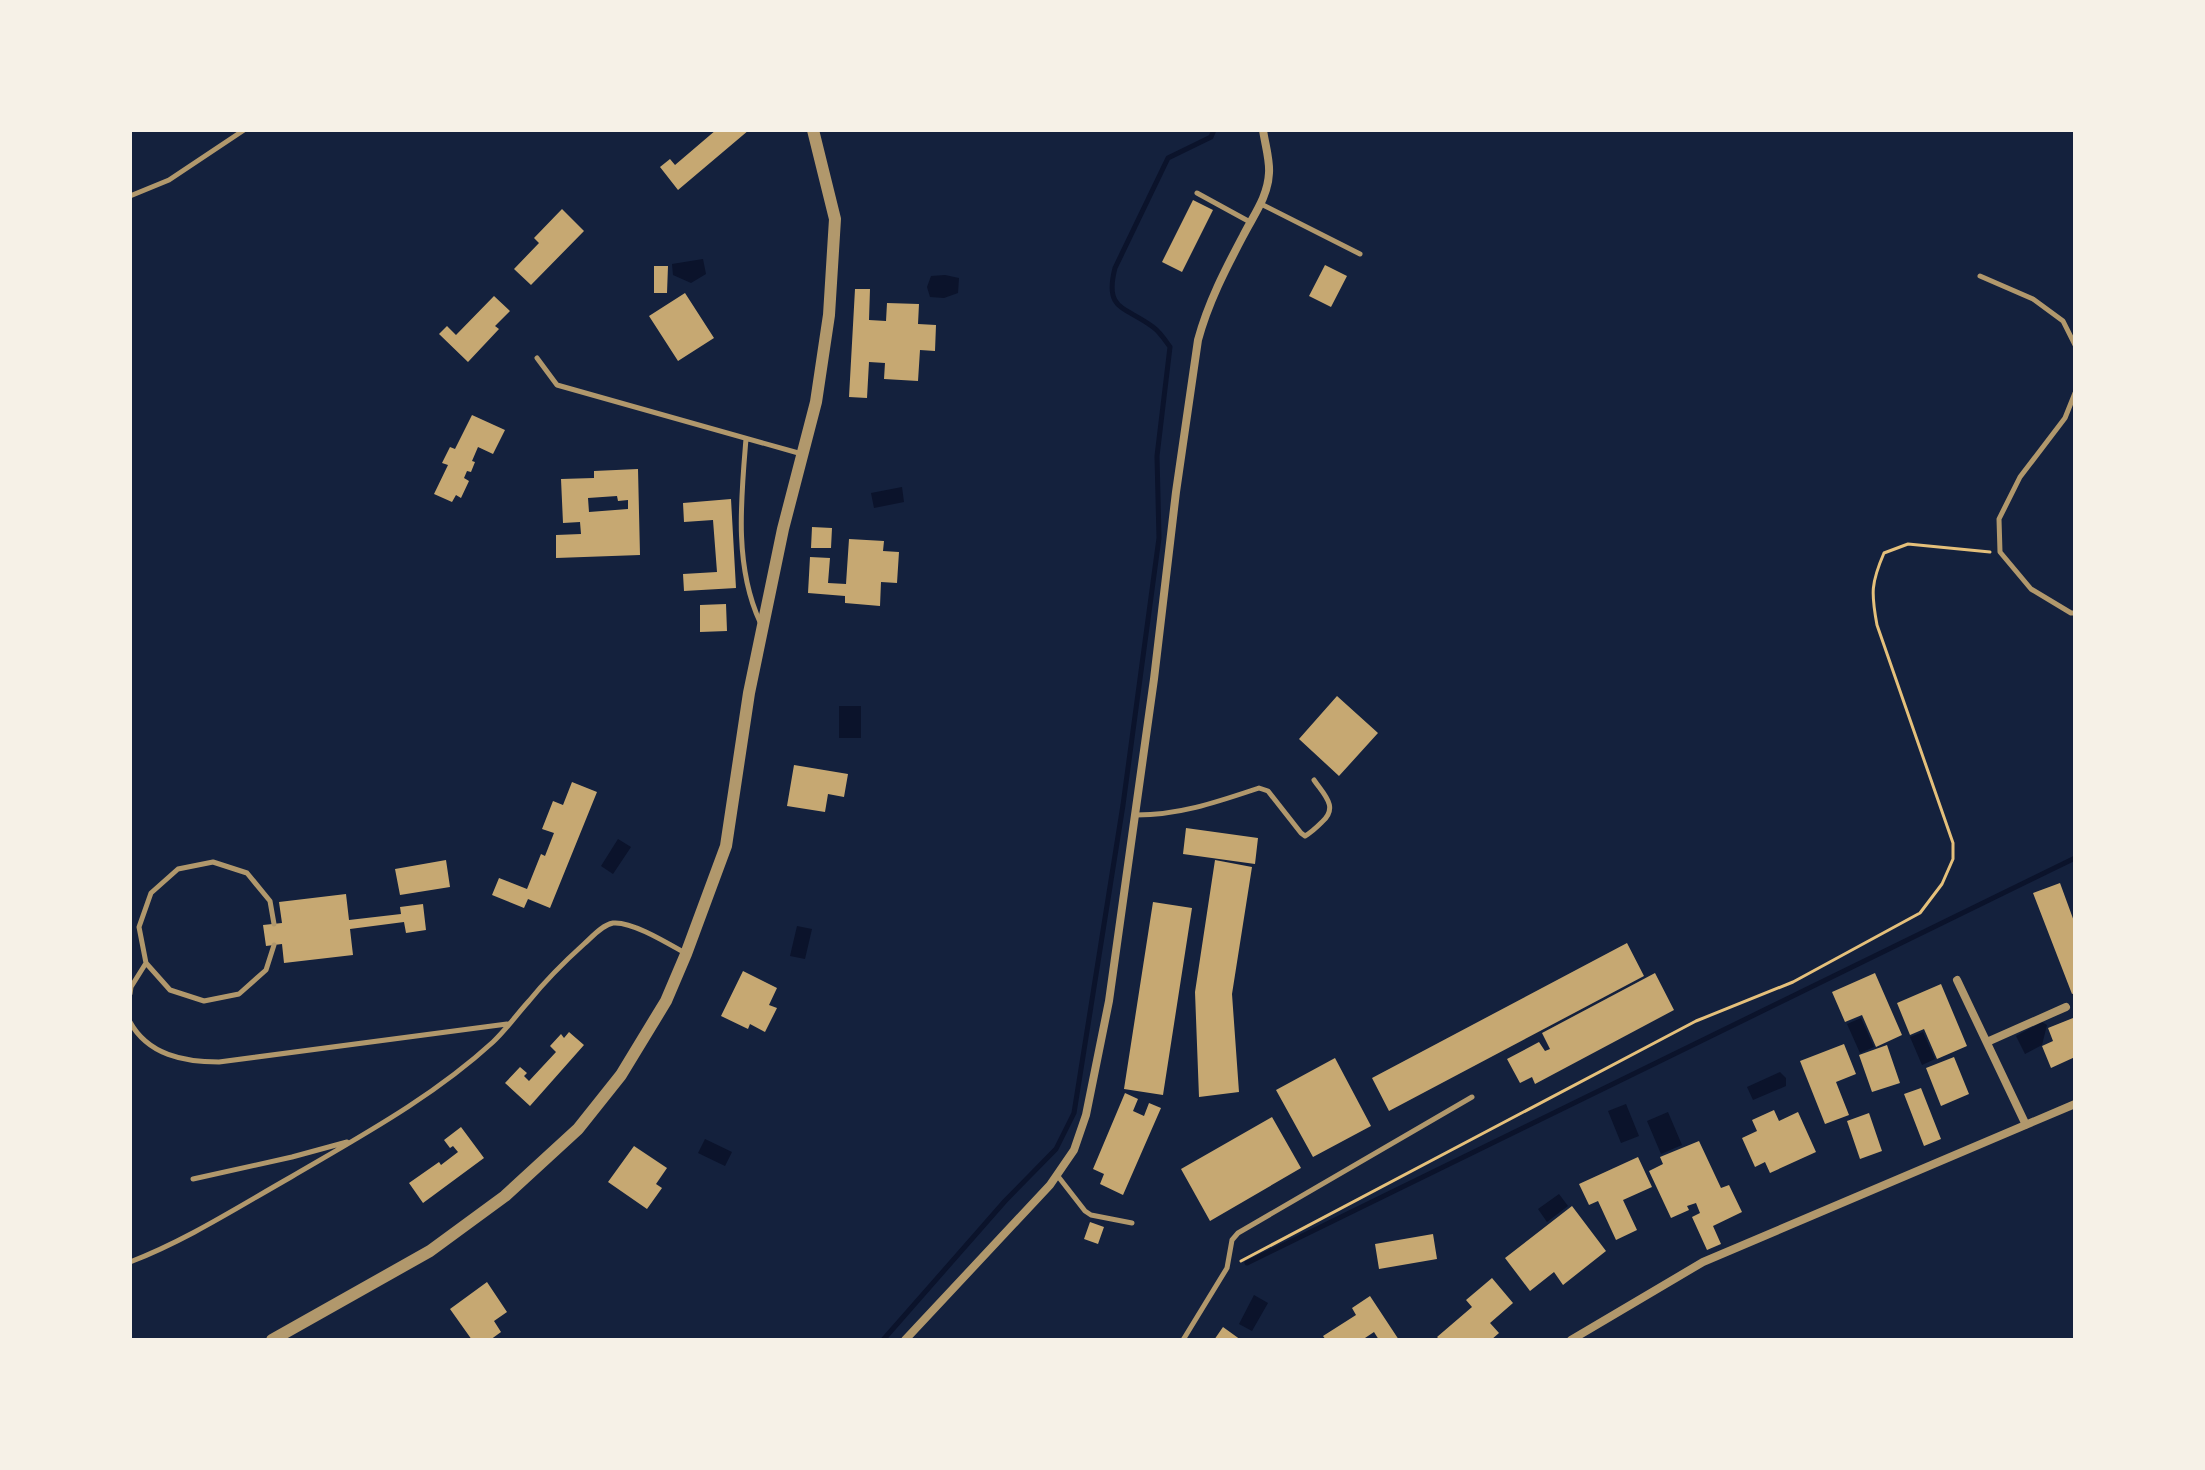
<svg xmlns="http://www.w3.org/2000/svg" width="2205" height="1470" viewBox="0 0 2205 1470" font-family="Raleway,sans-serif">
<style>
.water{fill:#0b132b}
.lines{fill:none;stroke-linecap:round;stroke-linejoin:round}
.stream{stroke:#0b132b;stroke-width:5}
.building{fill:#c6a872;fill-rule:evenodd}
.path{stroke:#e5c07b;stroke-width:3}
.service{stroke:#b1986c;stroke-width:5}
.minor{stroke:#b1986c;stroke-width:8}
.tertiary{stroke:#b1986c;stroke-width:12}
</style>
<rect width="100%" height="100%" fill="#14213d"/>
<path class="water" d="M703 259 706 274 691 283 673 275 672 264Z
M945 275 959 278 958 293 944 298 930 297 927 287 931 276Z
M902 487 904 502 874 508 871 493Z
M839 706H861V738H839Z
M618 839 631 847 613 874 601 866Z
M797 926 812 929 805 959 790 956Z
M1861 1018 1874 1047 1860 1053 1847 1024Z
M2042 1022 2047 1025 2042 1045 2025 1054 2016 1036Z
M1923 1032 1935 1059 1922 1065 1910 1037Z
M1780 1072 1786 1078V1086L1753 1100 1747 1087Z
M1626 1104 1639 1136 1621 1143 1608 1111Z
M1668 1112 1682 1145 1661 1154 1647 1121Z
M705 1139 732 1152 725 1166 698 1153Z
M1559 1194 1568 1206 1547 1222 1538 1209Z
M1254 1295 1268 1303 1252 1331 1239 1324Z"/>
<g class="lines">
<path class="stream" d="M1247 1263 2075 858
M883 1340 1005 1201 1056 1149 1074 1113 1123 805 1159 538 1157 456 1170 347C1165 340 1160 332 1153 327 1125 306 1104 311 1115 268L1168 158 1211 137 1214 130"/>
</g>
<path class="building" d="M716 130H749L678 190 660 167 670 159 675 165Z
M1193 200 1213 210 1182 272 1162 262Z
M562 209 584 231 531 285 514 269 539 243 534 238Z
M1325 265 1347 276 1331 307 1309 296Z
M654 266H668L667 293H654Z
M855 289H870L869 320 886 321 887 303 919 304 918 324 936 325 935 351 920 350 918 381 884 379 885 363 869 362 867 398 849 397Z
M685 293 714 338 678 361 649 316Z
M494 296 510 311 495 326 499 329 468 362 439 334 447 326 456 335Z
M472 415 505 430 493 454 478 447 472 461 475 462 471 472 467 471 464 478 469 481 461 498 456 495 452 502 434 494 448 465 442 463 450 447 455 449Z
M638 469 640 555 556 558V535L581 534 580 522 563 523 561 479 594 478V471ZM617 496 618 501 628 500V509L589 512 588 498Z
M731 499 736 588 684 591 683 574 717 572 713 520 684 522 683 503Z
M812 527 832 528 831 548H811Z
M849 539 884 541 883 551 899 552 897 583 881 582 880 606 845 603V596L808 593 810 557 830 558 828 583 846 584Z
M726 604 727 631 700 632V605Z
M1337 696 1378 733 1339 776 1299 739Z
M794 765 848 774 844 797 828 794 825 812 787 806Z
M572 782 597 792 550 908 528 899 524 908 492 895 499 878 527 889 541 854 545 856 554 833 542 829 553 801 563 805Z
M1186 828 1258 838 1255 864 1183 854Z
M446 860 450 887 400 895 395 869Z
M1215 860 1252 867 1232 994 1239 1092 1199 1097 1195 992Z
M2060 883 2075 924V993L2072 994 2033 893Z
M346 894 349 920 401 914 400 907 423 904 426 930 406 933 404 922 350 929 353 955 284 963 282 944 266 946 263 925 282 923 279 902Z
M1153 902 1192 908 1163 1095 1124 1089Z
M1627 943 1644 976 1389 1111 1372 1078Z
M743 971 777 988 769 1005 777 1008 765 1032 750 1024 748 1029 721 1016Z
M1655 973 1674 1010 1535 1084 1532 1077 1520 1083 1507 1059 1539 1042 1545 1051 1550 1049 1542 1033Z
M1875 973 1902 1035 1876 1047 1862 1015 1845 1022 1832 992Z
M1941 984 1967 1046 1937 1059 1924 1029 1910 1035 1897 1003Z
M2073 1018 2075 1022V1057L2051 1068 2042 1046 2053 1041 2048 1028Z
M569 1032 584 1045 530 1106 505 1083 520 1067 527 1073 524 1076 529 1081 556 1052 550 1046 561 1034 564 1038Z
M1844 1044 1856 1074 1836 1082 1849 1115 1825 1124 1800 1061Z
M1887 1045 1900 1083 1872 1092 1859 1055Z
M1954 1057 1969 1094 1941 1106 1926 1068Z
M1335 1058 1371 1126 1313 1157 1276 1090Z
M1921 1088 1941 1139 1924 1146 1904 1094Z
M1125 1093 1138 1099 1133 1111 1144 1116 1149 1103 1161 1108 1123 1195 1100 1184 1104 1174 1093 1169Z
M1774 1110 1779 1121 1798 1112 1816 1152 1770 1173 1765 1162 1755 1167 1742 1138 1757 1131 1752 1120Z
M1869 1113 1882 1151 1860 1159 1847 1121Z
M1272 1117 1301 1168 1210 1221 1181 1169Z
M461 1127 484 1158 423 1203 409 1183 439 1162 441 1165 458 1152 453 1146 450 1148 444 1140Z
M1699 1141 1721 1188 1729 1185 1742 1212 1713 1226 1721 1244 1707 1250 1692 1217 1700 1213 1696 1203 1687 1206 1689 1210 1671 1218 1649 1171 1663 1164 1660 1157Z
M634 1146 667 1168 656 1184 662 1188 647 1209 608 1182Z
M1638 1157 1652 1187 1623 1200 1637 1230 1616 1240 1598 1201 1589 1205 1579 1184Z
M1572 1206 1606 1251 1563 1285 1554 1272 1530 1291 1505 1258Z
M1090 1222 1104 1227 1098 1244 1084 1239Z
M1433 1234 1437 1259 1379 1269 1375 1244Z
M1492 1278 1513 1303 1490 1323 1499 1333 1491 1340H1440L1437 1337 1472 1307 1466 1300Z
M487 1282 507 1312 494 1321 501 1332 490 1340H472L450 1309Z
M1370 1296 1399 1340H1379L1374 1332 1362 1340H1326L1323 1336 1356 1315 1352 1308Z
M1223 1327 1241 1340H1214Z"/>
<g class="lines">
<path class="path" d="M1241 1261 1696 1021 1793 982 1920 913 1942 884 1953 859V843L1877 625C1871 593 1871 583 1884 553L1908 544 1990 552"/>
<path class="service" d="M1197 193 1250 222
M130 196 169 180 244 130
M1261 204 1360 254
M1980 276 2033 299 2063 321 2075 345
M537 358 557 385 802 454
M2075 393 2065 418 2020 477 1999 519 2000 552 2031 589 2071 613H2075
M746 439C741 499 734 566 760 622
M1136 815C1180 815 1217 802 1259 788L1268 791 1301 833 1305 836C1312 832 1316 828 1322 822 1339 807 1324 795 1314 780
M274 924 270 901 247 873 213 862 178 869 151 893 139 927 146 963 170 990 204 1001 239 994 266 970 274 945
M130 994 131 987 146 963
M130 1022C148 1055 184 1062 219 1062L507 1024
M1057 1175 1085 1211 1091 1215 1132 1223
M193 1179 292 1157 347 1142
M130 1262C187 1240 238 1207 291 1177 361 1136 433 1097 493 1042 506 1030 517 1014 529 1001 546 980 564 962 584 944 592 937 602 925 613 923 632 921 669 944 685 953
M1183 1340 1227 1268 1232 1240 1238 1233 1472 1097"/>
<path class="minor" d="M1957 980 2026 1125
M1987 1042 2066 1007
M905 1340 1050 1185 1074 1150 1086 1115 1109 1001 1154 679 1176 492 1198 340C1208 303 1225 270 1243 236 1253 216 1268 197 1269 173 1270 160 1265 144 1263 130
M1571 1340 1703 1262 2075 1104"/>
<path class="tertiary" d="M272 1340 430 1251 505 1196 578 1129 621 1075 666 1001 686 954 726 846 749 693 783 529 816 402 829 315 835 219 813 130"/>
</g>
<rect width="2205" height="1470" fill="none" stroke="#f6f1e7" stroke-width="264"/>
</svg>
